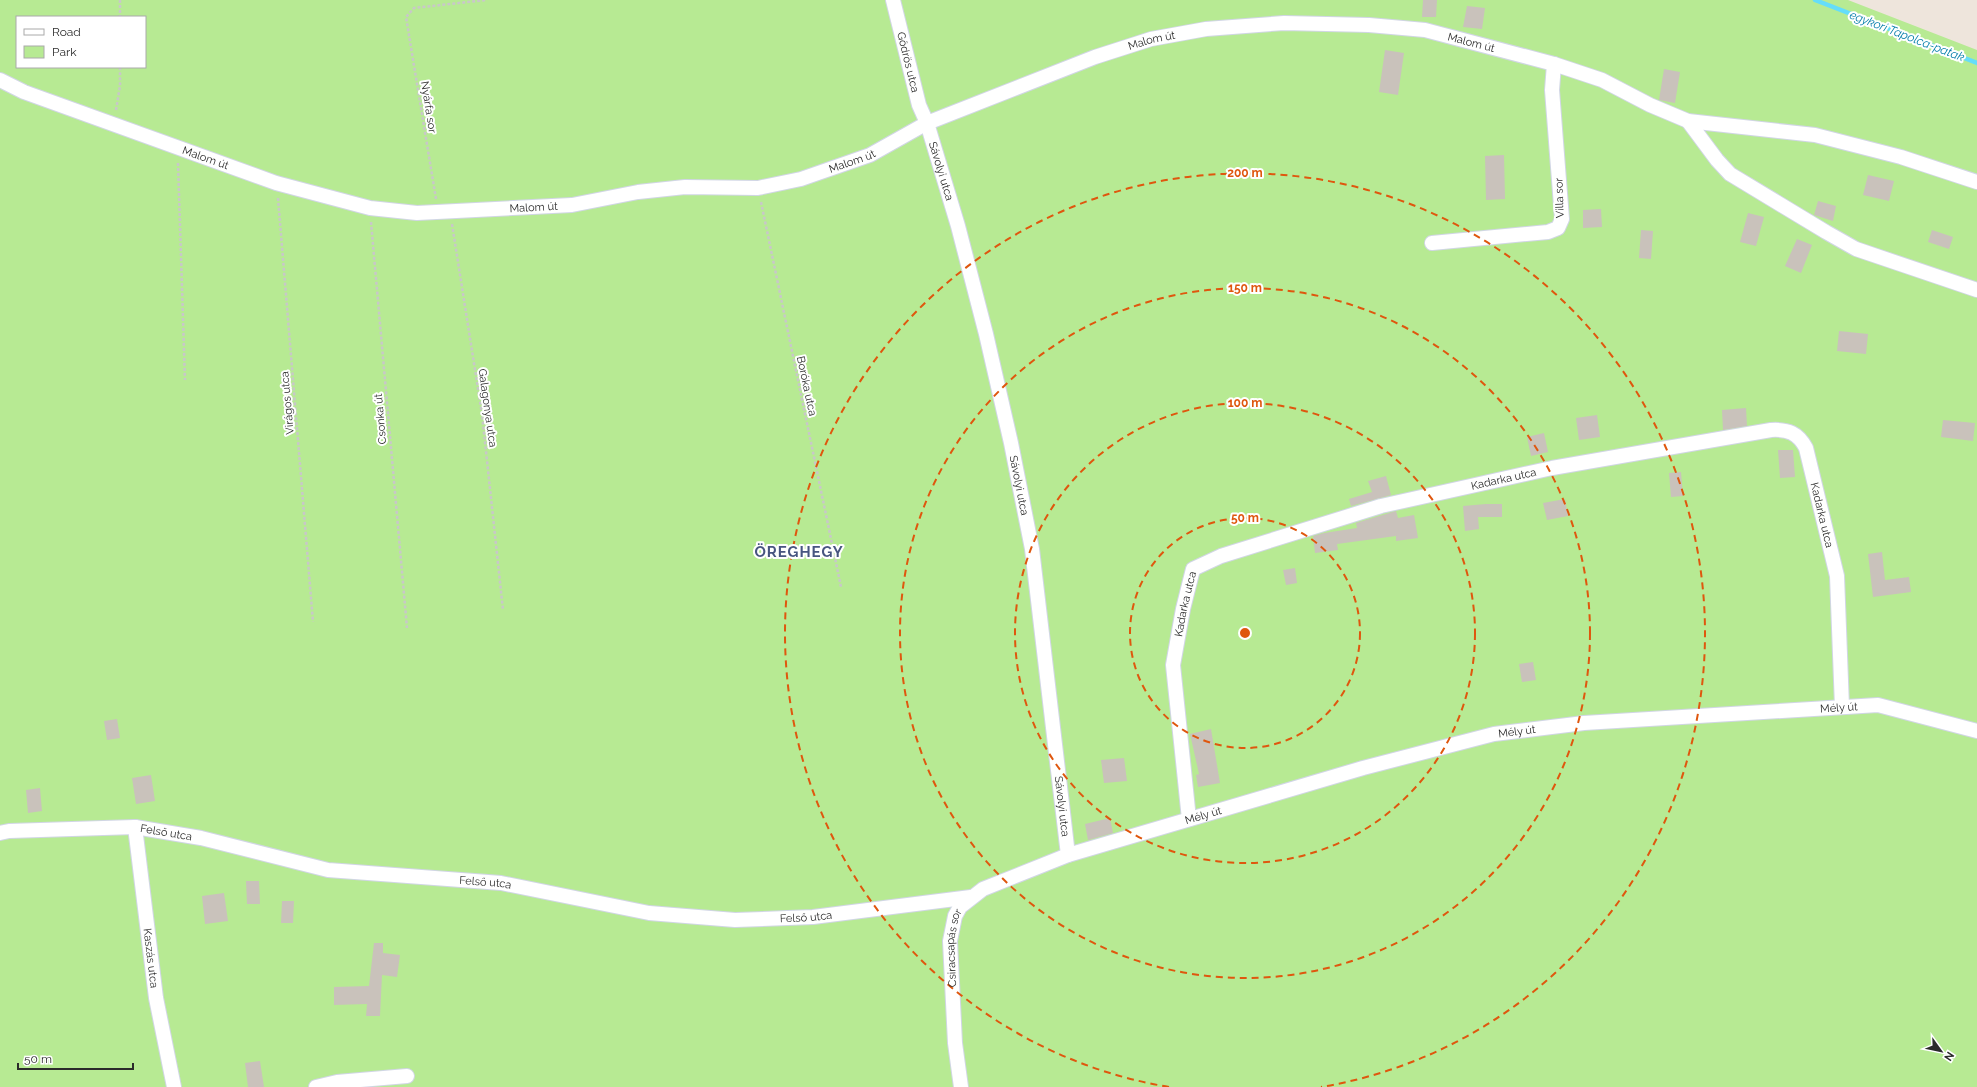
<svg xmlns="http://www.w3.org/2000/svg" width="1977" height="1087" viewBox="0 0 1977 1087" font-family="Raleway,sans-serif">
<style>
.green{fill:#b7ea93;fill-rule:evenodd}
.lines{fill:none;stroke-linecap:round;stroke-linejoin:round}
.stream{stroke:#65ddf9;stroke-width:4.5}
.building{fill:#c9c2bb}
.street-casing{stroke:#d1d6e5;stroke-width:16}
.path{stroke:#c8c8c8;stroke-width:2.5;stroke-dasharray:3 2;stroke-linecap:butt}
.street{stroke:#fff;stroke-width:14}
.ring{fill:none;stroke:#df570e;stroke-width:2;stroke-dasharray:7 5}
.labels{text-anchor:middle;stroke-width:4;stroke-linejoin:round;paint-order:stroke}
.street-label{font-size:11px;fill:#2b2b2b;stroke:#fff}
.water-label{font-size:12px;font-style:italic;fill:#017ca9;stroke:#fff}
.district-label{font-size:15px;font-weight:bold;letter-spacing:1px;fill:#475580;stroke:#fff}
.centre{fill:#df570e;stroke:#fff;stroke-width:2}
.ring-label{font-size:12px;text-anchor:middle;font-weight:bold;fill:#df570e;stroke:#fff;stroke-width:4;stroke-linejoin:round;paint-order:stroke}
</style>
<rect width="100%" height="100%" fill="#eee5dc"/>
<path class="green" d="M0 0H1848L1977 50V1087H0ZM17 17H145V67H17Z"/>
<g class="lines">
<path class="stream" d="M1815 0 1977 63"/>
</g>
<path class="building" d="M1423 0H1437L1436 17H1422Z
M1467 6 1485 8 1482 29 1463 27Z
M1385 50 1404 53 1398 95 1379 92Z
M1664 69 1680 72 1675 103 1659 100Z
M1504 155 1505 199 1486 200 1485 156Z
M1868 175 1894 181 1889 201 1863 195Z
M1818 201 1836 206 1833 221 1814 215Z
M1601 209 1602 227 1583 228V210Z
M1748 213 1764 217 1756 246 1740 242Z
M1641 230 1653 231 1651 259 1639 258Z
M1932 230 1953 237 1949 249 1928 242Z
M1797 239 1812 245 1801 273 1785 266Z
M1839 331 1868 334 1866 354 1837 351Z
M1746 408 1747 426 1723 430 1722 410Z
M1597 415 1600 437 1579 440 1576 418Z
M1943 420 1975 423 1973 441 1941 437Z
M1544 433 1548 452 1531 456 1527 437Z
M1778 450H1793L1795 477 1780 478Z
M1681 472 1683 496 1671 497 1669 473Z
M1386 476 1391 495 1351 506 1349 499 1372 492 1368 481Z
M1565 499 1568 516 1547 520 1543 503Z
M1486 504H1502V517H1478L1479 529 1465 531 1463 506Z
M1396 511 1398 518 1414 515 1418 538 1396 541V536L1337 544 1338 550 1315 553 1313 536 1324 533 1357 528 1356 523Z
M1882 552 1885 580 1909 577 1911 592 1873 597 1868 554Z
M1295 568 1297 583 1286 585 1283 570Z
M1533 662 1536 680 1522 682 1519 664Z
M117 719 120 738 107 740 104 721Z
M1211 729 1220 783 1198 787 1196 775 1199 774 1190 734Z
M1124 758 1127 781 1104 783 1101 760Z
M151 775 155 801 136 804 132 778Z
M40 788 42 811 28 813 26 790Z
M1110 818 1113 833 1088 840 1085 824Z
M246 881H259L260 904H247Z
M224 893 228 921 205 924 202 896Z
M282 901H294L293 923H281Z
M374 943H383V953L400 955 397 977 382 975 380 1016H366L367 1004 334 1005V987L369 986Z
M260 1061 264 1087H248L245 1063Z"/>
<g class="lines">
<g class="street-casing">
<g id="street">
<path id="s1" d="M893 0 919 105 927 123 958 226 986 334 1011 443 1032 549 1068 855"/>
<path id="s2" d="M0 80 24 92 276 183 370 208 417 213 572 205 638 192 685 187 758 188 801 179 870 155 927 123 1095 57 1151 39 1206 29 1284 23 1369 25 1425 30 1554 64 1602 80 1650 105 1688 121 1815 135 1901 157 1977 182"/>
<path d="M1688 121 1717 160 1730 174 1826 232 1856 249 1977 290"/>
<path d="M1432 243 1548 232 1558 228 1562 219 1552 90 1554 64"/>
<path id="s3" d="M1189 819 1173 665 1183 609 1193 569 1221 556 1381 506 1552 468 1771 430C1788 429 1798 433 1806 448L1837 576 1842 707"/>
<path id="s4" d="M135 827 156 998 174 1087"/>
<path id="s5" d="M0 833 9 831 135 827 201 838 328 870 501 883 649 913 735 920 813 917 971 897"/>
<path d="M316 1087 337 1082 407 1076"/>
<path id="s6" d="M961 1087 955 1043 950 941 955 916 960 907 983 889 1068 855 1363 768 1494 734 1584 723 1878 705 1977 731"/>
</g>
</g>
<path class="path" d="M120 0V17
M116 110 120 86V67
M178 163 185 380
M278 198 313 622
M436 199 406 17 414 8 486 0
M761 202 841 587
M371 222 407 628
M452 224 482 414 503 610"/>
<use href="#street" class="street"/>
</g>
<g class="ring">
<circle cx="1245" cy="633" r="115"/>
<circle cx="1245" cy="633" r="230"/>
<circle cx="1245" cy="633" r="345"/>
<path d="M1169 1087A460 460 0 1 1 1321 1087"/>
</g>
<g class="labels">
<g class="street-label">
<text dy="4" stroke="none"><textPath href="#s2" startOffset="1204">Malom út</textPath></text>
<text dy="4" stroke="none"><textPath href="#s2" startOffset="1527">Malom út</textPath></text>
<text dy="4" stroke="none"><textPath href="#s1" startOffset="64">Gödrös utca</textPath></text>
<text transform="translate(429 107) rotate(81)" y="4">Nyárfa sor</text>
<text dy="4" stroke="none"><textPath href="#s2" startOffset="220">Malom út</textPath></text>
<text dy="4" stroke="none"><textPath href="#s2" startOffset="880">Malom út</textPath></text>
<text dy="4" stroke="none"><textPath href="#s1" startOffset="178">Sávolyi utca</textPath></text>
<text transform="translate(1559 198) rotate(-92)" y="4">Villa sor</text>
<text dy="4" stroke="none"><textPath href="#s2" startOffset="556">Malom út</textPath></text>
<text transform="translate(807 386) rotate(78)" y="4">Boróka utca</text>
<text transform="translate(287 403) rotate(-95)" y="4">Virágos utca</text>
<text transform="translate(488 408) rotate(82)" y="4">Galagonya utca</text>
<text transform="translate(380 419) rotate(-95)" y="4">Csonka út</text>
<text dy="4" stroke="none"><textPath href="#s3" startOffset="577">Kadarka utca</textPath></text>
<text dy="4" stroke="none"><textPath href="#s1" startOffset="502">Sávolyi utca</textPath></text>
<text dy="4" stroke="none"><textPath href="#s3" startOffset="960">Kadarka utca</textPath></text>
<text dy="4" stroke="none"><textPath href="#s3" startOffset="217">Kadarka utca</textPath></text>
<text dy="4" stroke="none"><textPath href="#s6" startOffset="1092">Mély út</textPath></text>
<text dy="4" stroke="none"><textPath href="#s6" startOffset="769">Mély út</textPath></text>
<text dy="4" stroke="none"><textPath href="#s1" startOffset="826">Sávolyi utca</textPath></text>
<text dy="4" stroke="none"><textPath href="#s6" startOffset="444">Mély út</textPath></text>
<text dy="4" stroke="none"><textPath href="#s5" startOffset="167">Felső utca</textPath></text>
<text dy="4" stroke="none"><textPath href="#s5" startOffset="491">Felső utca</textPath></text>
<text dy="4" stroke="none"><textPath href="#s5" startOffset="815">Felső utca</textPath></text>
<text dy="4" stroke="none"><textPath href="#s6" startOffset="140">Csiracsapás sor</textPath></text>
<text dy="4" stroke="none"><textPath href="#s4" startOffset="132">Kaszás utca</textPath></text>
</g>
<g class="water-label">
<text transform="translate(1907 36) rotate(21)" y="4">egykori Tapolca-patak</text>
</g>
<g class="district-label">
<text x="799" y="557">ÖREGHEGY</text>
</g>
</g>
<circle cx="1245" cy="633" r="6" class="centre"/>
<g class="ring-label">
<text x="1245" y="177">200 m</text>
<text x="1245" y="292">150 m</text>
<text x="1245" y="407">100 m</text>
<text x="1245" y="522">50 m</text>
</g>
<rect x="16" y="16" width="130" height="52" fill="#ffffff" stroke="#aaaaaa"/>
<rect x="24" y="29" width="20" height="6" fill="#ffffff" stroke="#aaaaaa"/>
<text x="52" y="36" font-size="12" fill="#2b2b2b">Road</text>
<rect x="24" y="46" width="20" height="12" fill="#b7ea93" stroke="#aaaaaa"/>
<text x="52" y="56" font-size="12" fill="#2b2b2b">Park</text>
<g transform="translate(1941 1051) rotate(123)" stroke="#ffffff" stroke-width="3" paint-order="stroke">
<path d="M0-3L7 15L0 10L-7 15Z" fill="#2b2b2b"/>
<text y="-6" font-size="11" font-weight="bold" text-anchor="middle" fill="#2b2b2b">N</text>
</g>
<path d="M18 1063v6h115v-6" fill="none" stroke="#2b2b2b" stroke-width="2"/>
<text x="24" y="1063" font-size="12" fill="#2b2b2b" stroke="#ffffff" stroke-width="3" paint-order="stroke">50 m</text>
</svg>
